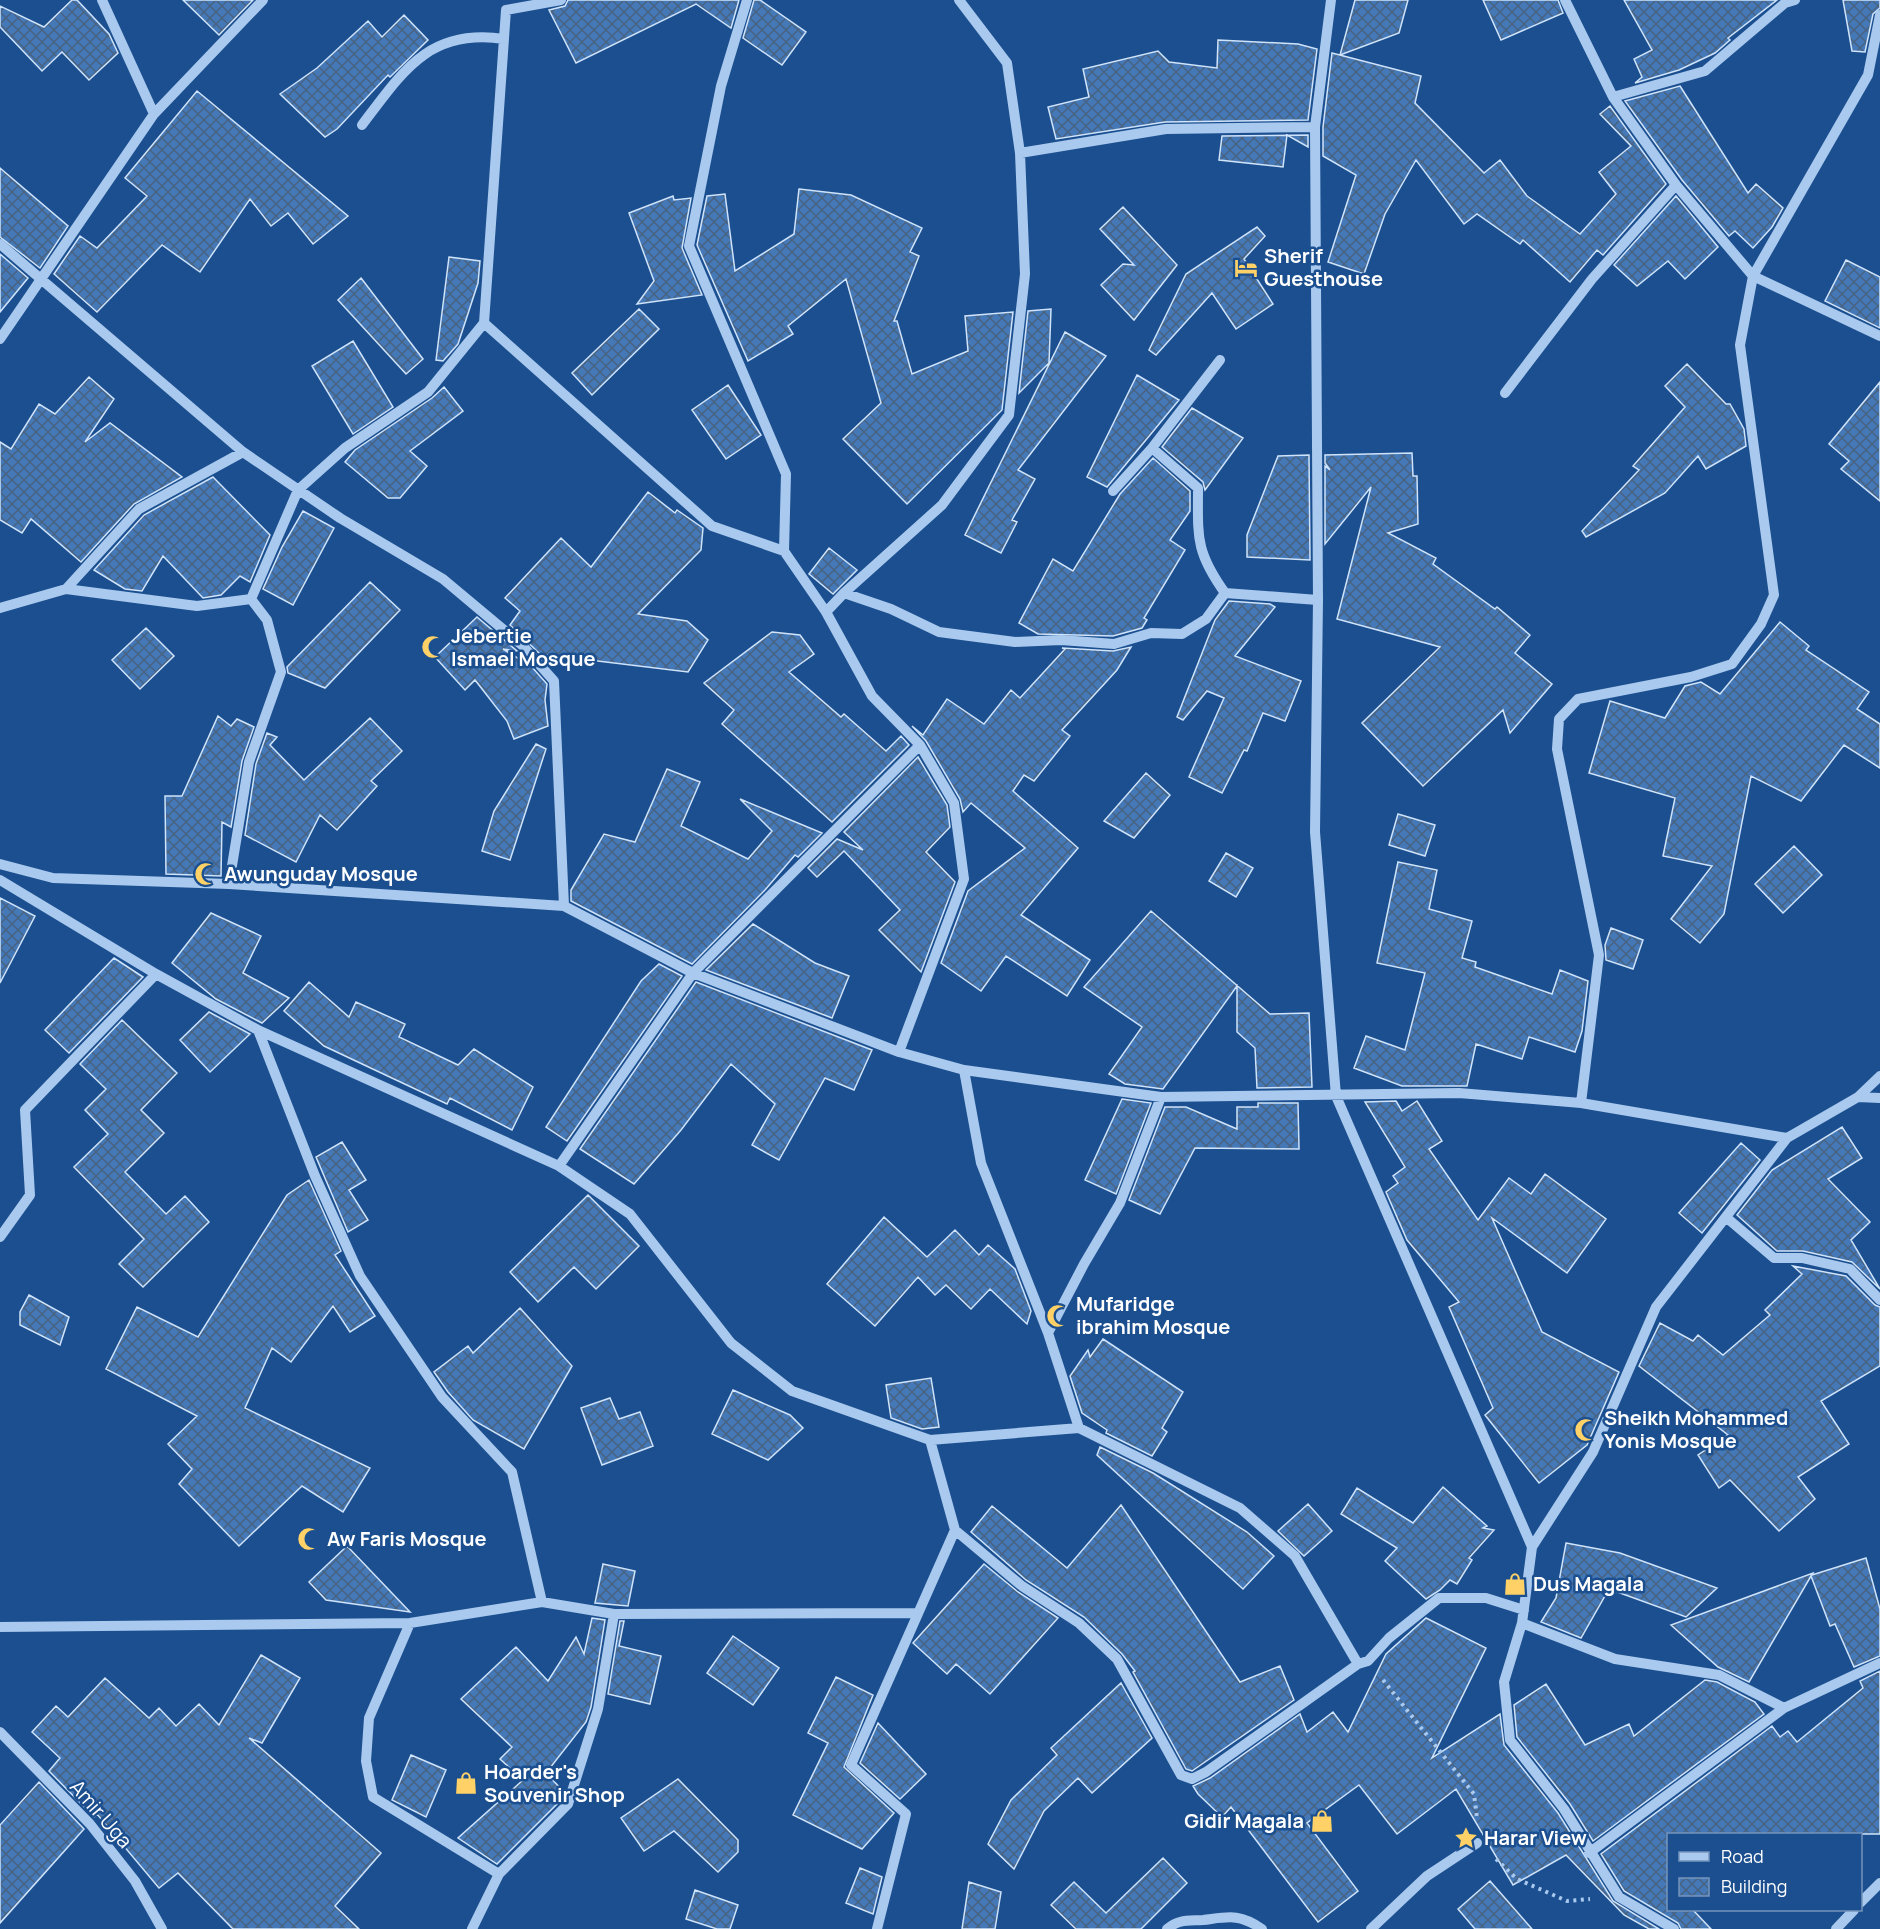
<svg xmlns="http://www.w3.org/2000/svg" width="1880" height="1929" viewBox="0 0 1880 1929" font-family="Manrope,sans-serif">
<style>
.building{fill:url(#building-cross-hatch);stroke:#cfe3fa;stroke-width:1.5}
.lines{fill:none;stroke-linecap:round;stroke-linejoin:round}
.path{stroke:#a9c9ee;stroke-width:4;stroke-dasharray:3 4.5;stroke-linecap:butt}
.minor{stroke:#a9c9ee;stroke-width:10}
.labels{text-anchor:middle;stroke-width:5;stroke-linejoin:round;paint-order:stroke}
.poi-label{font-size:20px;font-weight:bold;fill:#fff;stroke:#1b4f8f;text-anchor:start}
.street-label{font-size:20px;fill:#fff;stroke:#1b4f8f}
</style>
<defs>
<pattern id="building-cross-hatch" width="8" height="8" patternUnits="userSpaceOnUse" patternTransform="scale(1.5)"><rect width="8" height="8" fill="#4478b7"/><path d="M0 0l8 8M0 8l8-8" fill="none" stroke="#486282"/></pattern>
</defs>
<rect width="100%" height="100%" fill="#1b4f8f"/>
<path class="building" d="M72 0H77L109 34 118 53 89 80 62 52 42 71 0 27V6L44 27Z
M183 0H253L219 35Z
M568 0H739L731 28 696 4 576 63 549 10 565 6Z
M754 0H760L806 32 782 65 743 38Z
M1355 0H1408L1399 33 1340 55Z
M1483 0H1558L1563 13 1501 40Z
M1624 0H1777L1728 38 1730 40 1715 53 1679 70 1635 83 1642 77 1634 59 1652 50Z
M1843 0H1880V8L1873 14 1865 52 1852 51Z
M404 15 428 40 390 77 388 75 337 129 325 137 280 94 317 68 368 21 382 37Z
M1218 40 1298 44 1317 49 1308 120 1165 122 1056 139 1048 107 1089 97 1083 69 1158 51 1169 62 1217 68Z
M1332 53 1421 76 1415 103 1484 173 1500 160 1527 196 1580 234 1616 194 1599 172 1631 146 1600 114 1610 106 1666 184 1603 255 1597 250 1570 282 1523 240 1520 244 1477 214 1464 224 1416 160 1385 214 1364 274 1328 262 1356 175 1323 156V127Z
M1680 86 1748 193 1756 184 1783 208 1772 227 1753 248 1735 231 1729 236 1682 180 1625 101Z
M197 91 348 216 313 244 288 213 271 226 250 199 200 272 162 245 97 312 54 274 80 236 97 248 147 196 125 178Z
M1287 135 1283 167 1219 160 1222 136 1308 135V147Z
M0 168 68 226 40 268 0 237Z
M799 189 851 195 922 228 910 252 919 256 894 321H897L912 374 968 351 965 316 1013 312 1002 410 907 504 843 439 881 403 846 279 788 326 793 334 748 361 697 245 707 196 725 194 735 271 794 234Z
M673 196 674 200 691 198 682 248 702 295 637 304 654 281 629 213Z
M1676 196 1718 247 1685 279 1668 261 1637 286 1614 265Z
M1123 207 1177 265 1134 320 1101 285 1123 264 1134 265 1100 229Z
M1257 227 1265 236 1244 259 1273 304 1236 329 1212 293 1156 355 1149 350 1186 274Z
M0 254 28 278 0 312Z
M449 257 480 261 478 283 458 344 443 361 436 360Z
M1846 260 1880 277V328L1825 301Z
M361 278 423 359 406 374 338 300Z
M639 309 659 329 592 395 572 373Z
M1051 309 1049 363 1019 393 1028 311Z
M1065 332 1106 356 1018 470 1035 479 1012 520 1017 522 1001 553 965 535Z
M353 341 393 407 353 434 312 366Z
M1687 364 1726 404H1730L1744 429 1746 446 1706 469 1698 456 1665 493 1586 537 1582 531 1639 470 1633 466 1685 407 1665 386Z
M1137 375 1179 400 1107 487 1087 477Z
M89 377 114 399 85 442 110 423 182 477 134 504 81 562 31 519 22 533 0 520V442L11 449 39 404 55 414Z
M1880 382V501L1841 469 1849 461 1829 444Z
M728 385 761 435 726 459 692 410Z
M444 387 463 411 410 451 427 466 400 498H388L345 462 355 450 432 398Z
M1192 408 1243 438 1205 490 1203 482 1162 447Z
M1412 453 1413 476H1417L1418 524 1388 533 1436 558 1433 564 1495 609 1497 607 1530 635 1515 653 1552 684 1510 733 1503 710 1423 786 1362 723 1440 647 1337 619 1371 487 1325 544V466L1330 470 1325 463V455Z
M1309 455 1310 560 1247 557V535L1278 456Z
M1153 458 1190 491V511L1170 540 1185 550 1144 618 1147 620 1142 628 1113 636 1038 634 1019 623 1053 559 1073 571 1120 494Z
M213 477 270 535 250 582 240 576 221 595 203 598 163 556 142 591 125 589 94 570 144 515Z
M648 492 675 513 677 510 703 528 701 550 638 614 687 621 708 640 688 672 540 654 510 625 520 611 505 598 561 538 591 567Z
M303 511 334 528 293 605 263 589 282 547Z
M829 548 857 570 833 594 809 574Z
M370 582 400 610 325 688 288 673 287 667Z
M1229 601 1270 604 1275 607 1235 656 1301 681 1285 721 1263 713 1247 751 1244 750 1222 793 1189 777 1224 698 1207 691 1183 720 1177 717 1215 620Z
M477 617 517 651 503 649 531 666 547 684 545 700 548 726 514 739 507 721 475 680 465 690 435 657Z
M1780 622 1809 646 1806 650 1869 692 1857 709 1880 724V768L1844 745 1801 801 1751 776 1724 914 1700 943 1671 919 1712 866 1663 856 1675 798 1589 773 1610 701 1665 718 1685 686 1701 682 1720 694Z
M146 628 174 656 140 689 112 660Z
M772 632 800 635 814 654 789 672 841 717 844 714 886 751 901 736 909 745 832 822 722 724 734 710 704 683Z
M1131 647 1117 670 1062 730 1070 736 1034 781 1024 775 1013 791 1078 848 1021 915 1090 960 1067 996 1006 956 981 991 941 963 968 891 1025 848 971 803 963 812 960 799 926 741 912 726 923 735 947 699 984 724 1011 690 1020 698 1065 649 1062 648 1113 651Z
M218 716 231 726 237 719 254 727 242 761 231 827 222 822 221 876 166 874 165 796H182Z
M370 718 402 751 371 781 377 786 337 830 320 815 296 862 245 835 256 764 267 733 277 737 270 745 304 780Z
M536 744 546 749 510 860 482 851 494 811Z
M918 757 947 805 950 827 926 852 955 882 921 972 879 930 900 910 844 851 817 877 808 868 837 839 863 850 844 832Z
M667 769 700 782 681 826 748 859 772 831 740 799 822 833 798 857 795 855 765 890 692 964 571 901V890L604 834 635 842Z
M1146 773 1170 795 1134 838 1104 821Z
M1398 814 1435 825 1425 856 1389 845Z
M1794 846 1822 875 1783 913 1755 884Z
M1226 853 1253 868 1236 897 1209 881Z
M1398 862 1437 870 1429 909 1472 921 1462 958 1476 962 1475 967 1552 994 1560 970 1588 981 1582 1031 1575 1052 1529 1037 1522 1059 1476 1044 1467 1086H1402L1354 1068 1366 1036 1405 1050 1425 973 1377 963Z
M0 898 35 916 0 983Z
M1151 911 1270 1014 1309 1013 1312 1087 1257 1088 1255 1048 1237 1032V986L1163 1089 1125 1084 1109 1074 1142 1027 1084 987Z
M211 913 261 936 243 973 289 998 262 1023 216 999 172 963Z
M753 924 815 963 849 976 832 1018 706 970Z
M1611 928 1643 940 1633 969 1606 960 1605 945Z
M114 958 143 977 69 1053 45 1030Z
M659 964 682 976 567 1141 546 1127 641 981Z
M309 982 349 1017 356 1002 405 1024 399 1037 458 1065 474 1049 533 1087 512 1130 450 1098 447 1104 324 1046 284 1011Z
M696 982 872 1050 854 1090 825 1078 779 1160 752 1145 775 1104 731 1064 681 1130 634 1184 580 1149Z
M209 1012 250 1034 210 1072 180 1040Z
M122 1020 177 1073 141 1110 164 1133 125 1172 166 1214 185 1196 209 1222 143 1287 119 1264 144 1239 74 1167 108 1134 85 1110 106 1089 80 1064Z
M1122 1099 1151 1103 1116 1194 1085 1180Z
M1396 1101 1402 1111 1417 1101 1442 1141 1429 1149 1478 1220 1509 1178 1531 1194 1545 1174 1606 1219 1567 1273 1492 1218 1542 1332 1619 1372 1587 1445 1539 1483 1485 1415 1493 1408 1449 1307 1459 1302 1407 1240 1386 1192 1398 1183 1393 1176 1405 1167 1365 1102Z
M1258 1103H1298L1299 1149 1195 1148 1160 1214 1129 1200 1165 1107H1186L1237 1129V1107H1258Z
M1842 1127 1862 1158 1828 1179 1870 1222 1851 1240 1880 1289 1852 1262 1803 1251H1777L1737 1215 1772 1170Z
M342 1142 366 1180 349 1190 368 1220 348 1232 316 1157Z
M1741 1143 1760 1160 1702 1233 1679 1213Z
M309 1180 341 1251 335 1255 375 1316 350 1332 333 1306 291 1362 272 1348 245 1408 370 1468 343 1512 302 1486 239 1546 179 1484 192 1469 168 1444 197 1416 106 1369 137 1307 198 1337 287 1195Z
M588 1195 639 1246 596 1289 574 1267 538 1302 510 1272Z
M884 1217 927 1257 955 1230 979 1255 988 1245 1015 1269 1031 1311 1027 1324 990 1289 971 1309 946 1285 935 1295 918 1277 875 1326 827 1284Z
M1793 1266 1846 1276 1875 1305 1880 1307V1366L1821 1401 1849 1444 1798 1477 1815 1499 1779 1531 1730 1480 1719 1488 1698 1455 1728 1435 1639 1366 1660 1323 1693 1341 1698 1335 1723 1355 1770 1315 1765 1310 1802 1274Z
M29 1295 69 1317 60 1345 20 1325V1312Z
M520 1308 572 1366 524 1449 473 1420 448 1392 434 1372 468 1346 473 1353Z
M1103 1339 1183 1392 1162 1428 1167 1432 1152 1456 1106 1433 1107 1430 1082 1413 1070 1376 1088 1350 1090 1357Z
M931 1378 939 1427 922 1429 891 1418 886 1385Z
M733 1390 790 1415 803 1428 768 1460 712 1434Z
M610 1398 619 1419 640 1412 653 1446 602 1465 581 1408Z
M1100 1447 1153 1473 1247 1532 1274 1556 1243 1589 1097 1455Z
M1443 1487 1487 1526 1483 1528 1494 1530 1469 1558 1472 1560 1457 1584 1450 1580 1440 1590 1426 1599 1385 1561 1397 1548 1341 1514 1357 1488 1413 1523Z
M1308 1504 1332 1531 1304 1556 1278 1531Z
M1121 1505 1240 1682 1280 1666 1294 1700 1192 1771 1186 1769 1133 1672 1135 1671 1122 1654 1084 1617 1026 1580 971 1532 992 1506 1067 1568Z
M1566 1543 1620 1553 1717 1588 1686 1617 1609 1589 1581 1638 1541 1622 1556 1598Z
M347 1546 410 1612 326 1600 309 1582Z
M1866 1558 1880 1609V1656L1854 1667 1835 1624 1830 1626 1811 1576 1749 1682 1718 1667 1671 1625 1813 1573 1812 1575Z
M603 1564 635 1571 628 1606 595 1603Z
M984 1564 1018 1592 1058 1618 990 1694 956 1664 947 1674 913 1643Z
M592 1618 605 1620 591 1707 586 1722 546 1773 564 1792 561 1800 497 1864 458 1838 523 1780 500 1759 512 1747 461 1699 516 1647 548 1681 576 1637 584 1654Z
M1426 1618 1486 1648 1432 1758 1500 1714 1504 1745 1558 1813 1613 1901 1659 1929H1649L1624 1915 1566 1855 1513 1885 1456 1789 1397 1834 1359 1785 1307 1823 1358 1891 1318 1922 1231 1807 1222 1817 1198 1794 1193 1786 1210 1778 1300 1714 1307 1732 1333 1712 1348 1732 1386 1654Z
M620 1621H624L619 1646 661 1656 650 1704 608 1694Z
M733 1636 779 1668 753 1705 707 1673Z
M261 1655 300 1678 262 1743 249 1738 381 1853 335 1906 359 1929H233L178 1873 159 1888 97 1814 94 1817 49 1771 60 1758 32 1732 56 1706 68 1717 105 1678 149 1718 159 1708 176 1726 199 1704 219 1725Z
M1880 1671V1834H1668V1910H1693L1711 1929H1681L1678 1923 1624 1891 1601 1854 1772 1726 1780 1737 1788 1731 1797 1742 1863 1688 1860 1681Z
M836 1677 873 1695 844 1767 894 1813 862 1849 793 1815 828 1743 808 1733Z
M1705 1680 1717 1682 1755 1702 1764 1714 1593 1841 1570 1804 1517 1737 1514 1705 1546 1684 1585 1745 1629 1724 1634 1736Z
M1121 1683 1152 1738 1092 1793 1078 1778 1044 1811 1014 1869 988 1844 1011 1800 1057 1755 1051 1748Z
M878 1723 926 1774 900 1799 860 1763Z
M411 1755 446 1770 426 1817 392 1800Z
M678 1779 738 1840V1852L718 1872 674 1831 644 1851 621 1818Z
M39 1782 84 1829 0 1923V1825Z
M1163 1858 1187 1883 1141 1929H1076L1051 1905 1074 1882 1106 1913Z
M860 1868 882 1877 873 1914 846 1903Z
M1490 1881 1532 1929H1475L1458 1909Z
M969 1882 1001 1892 995 1929H962Z
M695 1890 738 1905 730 1929H717L686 1919Z"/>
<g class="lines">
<path class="path" d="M1383 1680 1474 1794 1477 1818
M1496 1859 1517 1879 1567 1901 1590 1899"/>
<path class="minor" d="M102 0 154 114
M747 0 721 86 689 246 786 474 784 551
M1331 0 1315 127 1318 600 1315 832 1336 1096 1532 1547 1522 1623 1504 1682 1510 1740 1564 1809 1619 1897 1674 1929
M1565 0 1613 97 1676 185 1753 276 1880 336
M1613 97 1705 71 1785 3 1795 0
M362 125C403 71 429 28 504 39
M1020 153 1166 129 1315 127
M0 244 243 452 340 518 443 579 523 646 554 681 564 906
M484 323 712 526 784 551 826 612 872 696 920 745 693 973 559 1166
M0 339 154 114 263 0
M1505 393 1592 279 1676 185
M1152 448 1198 488C1198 537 1195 551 1225 593
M1113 491 1152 448 1220 360
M66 589 139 509 243 452
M844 593 942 505 1009 415 1025 274 1020 153 1007 63 959 0
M0 608 66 589 197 606 251 599
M826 612 844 593 891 609 939 632 1015 642 1061 640 1114 644 1151 633 1182 634 1206 619 1225 593 1318 600
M0 864 53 878 229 884 564 906 693 973 899 1052 964 1070 1161 1097 1459 1093 1581 1103 1787 1138
M0 880 156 974 258 1030 559 1166 630 1214 731 1343 792 1391 930 1440 1079 1428 1240 1508 1295 1556 1358 1664 1368 1661 1389 1638 1439 1598H1486L1524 1610
M229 884 249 762 281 672 267 620 251 599 298 490 345 448 428 392 484 323 506 10 561 0
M899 1052 964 879 954 803 920 745
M964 1070 981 1163 1048 1333 1079 1428
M1858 1097 1880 1076
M1581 1103 1599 955 1557 749 1559 719 1578 699 1691 677 1732 664 1761 624 1774 595 1740 345 1753 276 1868 75 1880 15
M1727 1218 1774 1258H1802L1850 1269 1880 1300
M0 1237 30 1195 25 1110 156 974
M1048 1333 1084 1264 1120 1203 1161 1097
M930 1440 955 1530 1022 1586 1079 1623 1117 1659 1181 1775 1192 1779 1206 1772 1358 1664
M1532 1547 1593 1452 1656 1307 1787 1138 1858 1097 1880 1098
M542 1602 614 1614 917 1613
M410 1623 369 1718 366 1761 373 1797 499 1874
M1522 1623 1615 1659 1719 1675 1784 1708 1880 1663
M0 1627 410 1623 542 1602 512 1472 442 1397 360 1276 315 1176 258 1030
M0 1732 90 1824 135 1881 162 1929
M1589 1853 1784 1708
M1860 1903 1880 1883
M472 1929 499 1874 568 1804 598 1709 614 1614
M877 1929 906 1814 851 1765 955 1530
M1167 1929C1179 1919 1188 1921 1203 1920 1228 1917 1239 1913 1262 1929
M1371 1929 1427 1876 1477 1843
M1836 1929 1854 1910"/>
</g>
<defs>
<g id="hotel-bare" transform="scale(1.8)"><path d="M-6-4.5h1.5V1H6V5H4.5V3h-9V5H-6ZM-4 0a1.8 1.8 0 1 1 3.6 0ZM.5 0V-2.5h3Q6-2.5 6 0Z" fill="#ffd166" stroke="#1b4f8f" stroke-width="2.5" paint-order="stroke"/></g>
<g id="mosque-bare" transform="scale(1.8)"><path d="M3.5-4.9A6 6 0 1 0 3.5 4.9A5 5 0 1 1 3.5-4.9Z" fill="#ffd166" stroke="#1b4f8f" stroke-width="2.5" paint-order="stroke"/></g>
<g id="shop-bare" transform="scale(1.8)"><path d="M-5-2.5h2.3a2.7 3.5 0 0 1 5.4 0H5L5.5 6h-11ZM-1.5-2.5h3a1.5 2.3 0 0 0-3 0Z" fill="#ffd166" stroke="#1b4f8f" stroke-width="2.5" paint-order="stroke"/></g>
<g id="sight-bare" transform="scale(1.8)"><path d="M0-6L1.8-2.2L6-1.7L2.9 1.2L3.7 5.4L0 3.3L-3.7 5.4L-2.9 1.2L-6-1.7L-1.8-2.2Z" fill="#ffd166" stroke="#1b4f8f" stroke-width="2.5" paint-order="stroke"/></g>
</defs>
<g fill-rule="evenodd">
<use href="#hotel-bare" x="1246" y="268"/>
<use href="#mosque-bare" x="433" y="647"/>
<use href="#mosque-bare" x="206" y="874"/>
<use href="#mosque-bare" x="1058" y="1316"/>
<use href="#mosque-bare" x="1586" y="1430"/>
<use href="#mosque-bare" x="309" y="1539"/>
<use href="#shop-bare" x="1515" y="1584"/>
<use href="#shop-bare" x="466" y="1783"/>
<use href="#shop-bare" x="1322" y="1821"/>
<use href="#sight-bare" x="1466" y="1838"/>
</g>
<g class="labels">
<g class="poi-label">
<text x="1264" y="263">Sherif<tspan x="1264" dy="23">Guesthouse</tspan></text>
<text x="451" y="643">Jebertie<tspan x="451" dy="23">Ismael Mosque</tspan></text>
<text x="224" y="881">Awunguday Mosque</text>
<text x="1076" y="1311">Mufaridge<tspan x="1076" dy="23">ibrahim Mosque</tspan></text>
<text x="1604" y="1425">Sheikh Mohammed<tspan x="1604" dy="23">Yonis Mosque</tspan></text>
<text x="327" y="1546">Aw Faris Mosque</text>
<text x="1533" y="1591">Dus Magala</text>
<text x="484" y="1779">Hoarder's<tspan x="484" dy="23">Souvenir Shop</tspan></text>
<text x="1304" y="1828" text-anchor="end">Gidir Magala</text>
<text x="1484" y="1845">Harar View</text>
</g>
<g class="street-label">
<text transform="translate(101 1814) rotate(49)" y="7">Amir Uga</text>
</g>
</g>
<rect x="1667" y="1833" width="195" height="78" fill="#1b4f8f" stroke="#7695bc" stroke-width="1.5"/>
<rect x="1679" y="1852" width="30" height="9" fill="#a9c9ee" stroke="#7695bc" stroke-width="1.5"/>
<text x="1721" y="1863" font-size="18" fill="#ffffff">Road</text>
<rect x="1679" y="1878" width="30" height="18" fill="url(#building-cross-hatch)" stroke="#7695bc" stroke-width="1.5"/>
<text x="1721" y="1893" font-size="18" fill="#ffffff">Building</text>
</svg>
